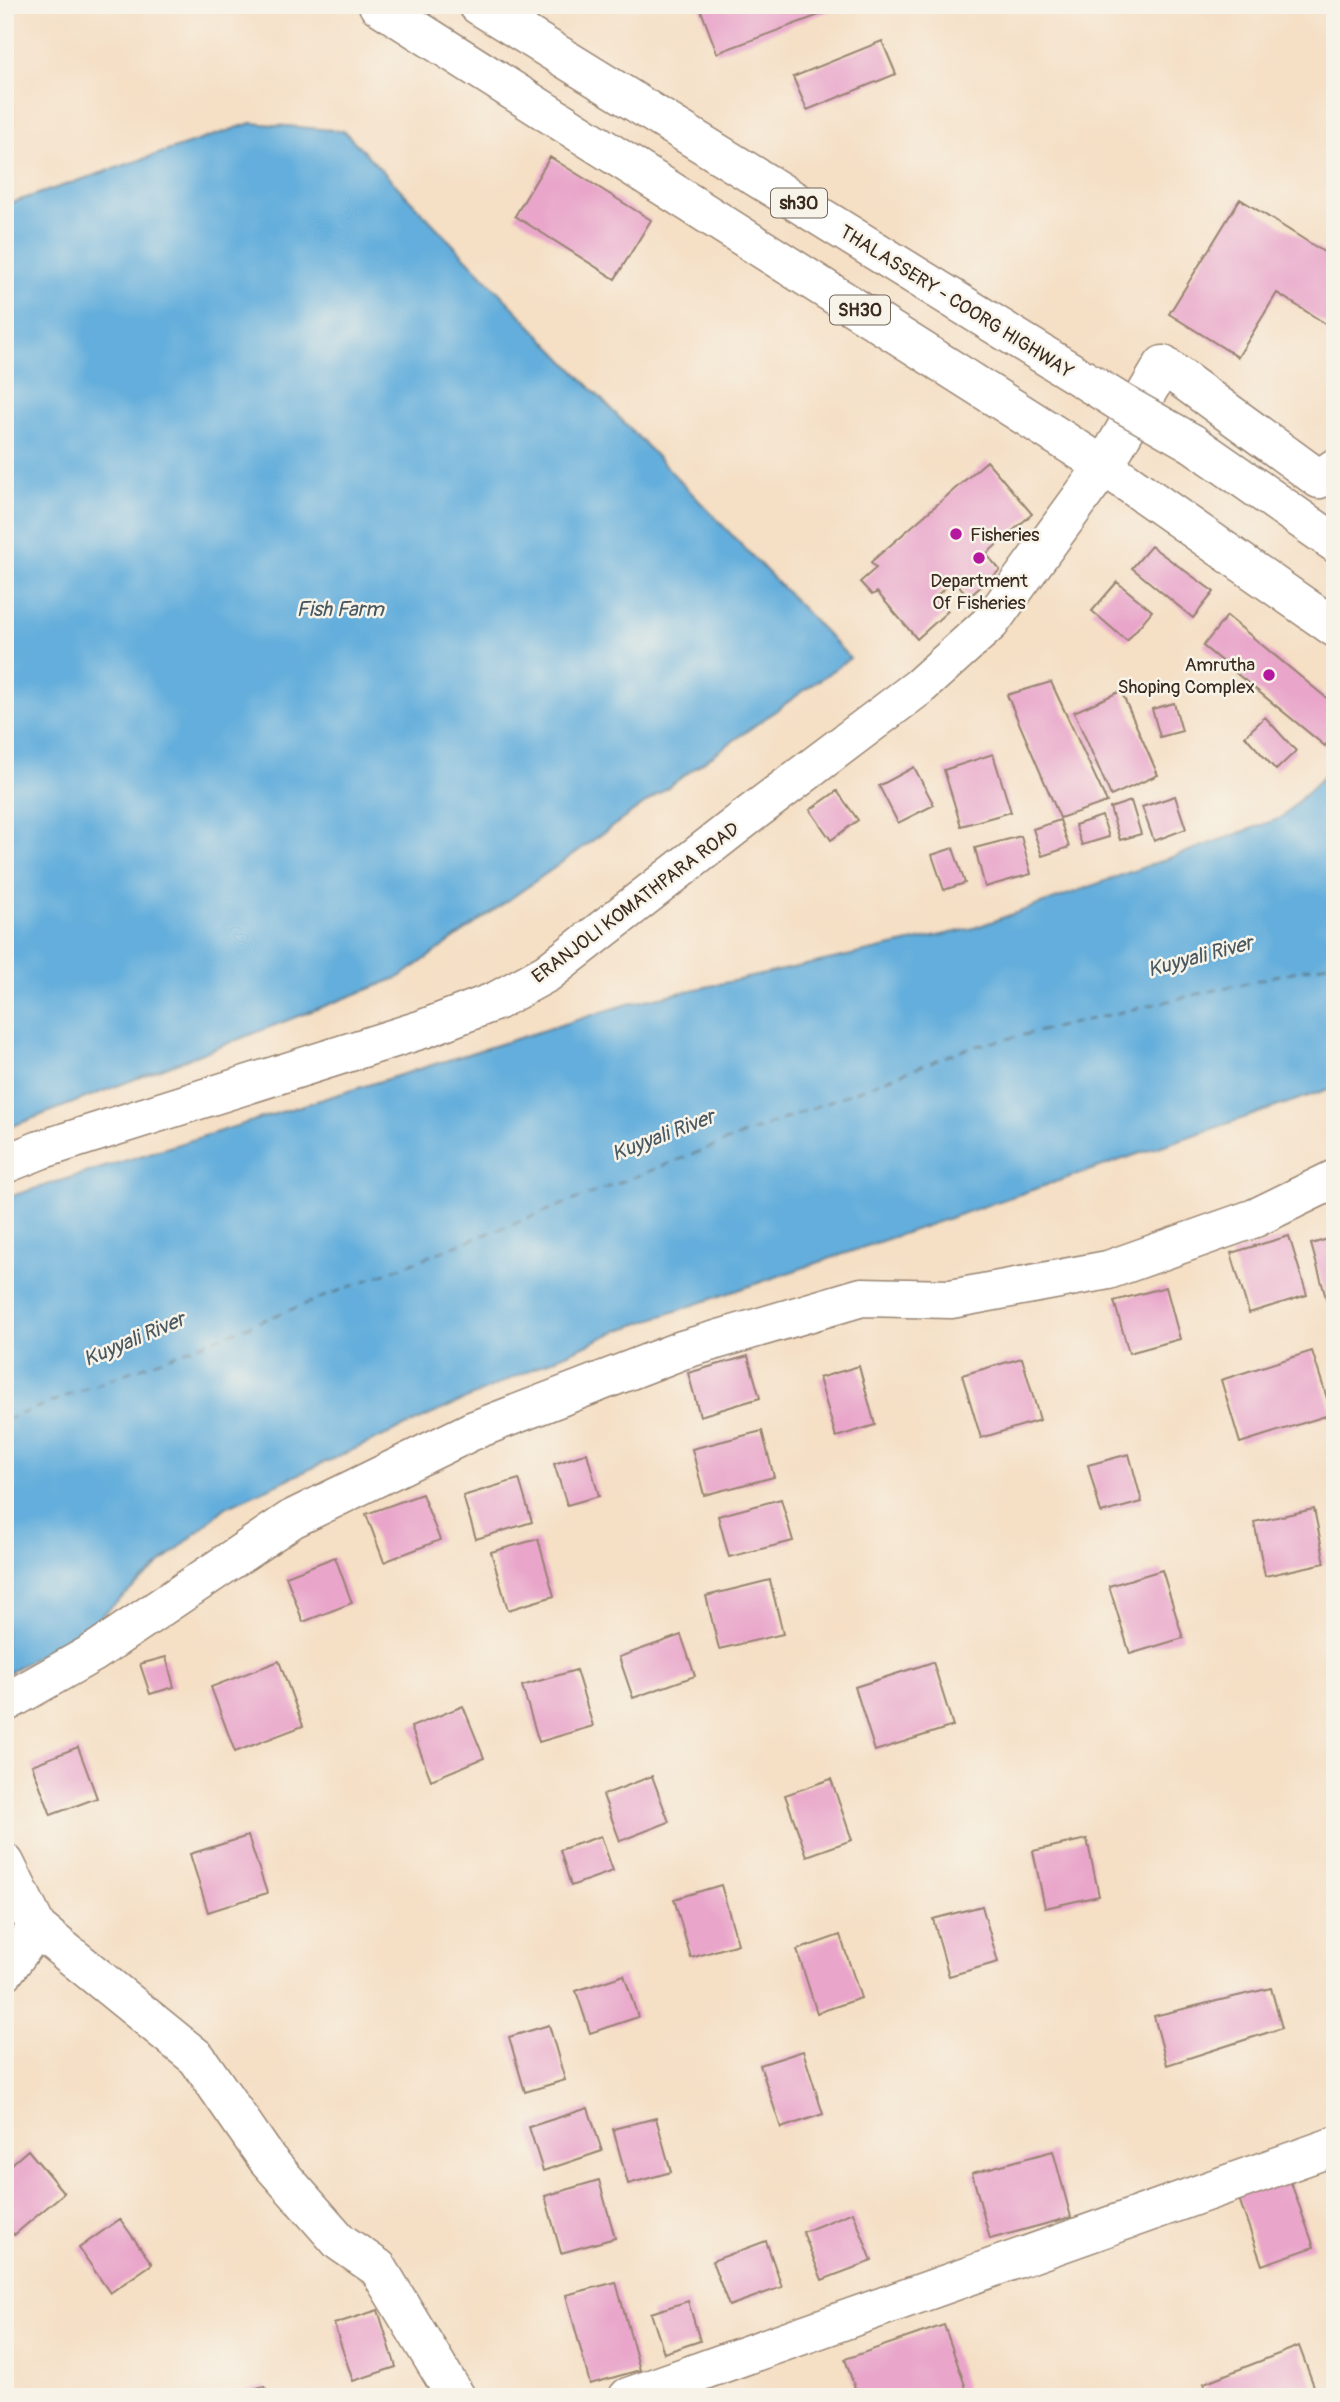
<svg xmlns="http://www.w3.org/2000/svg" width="1340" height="2402" viewBox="0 0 1340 2402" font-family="Pangolin,sans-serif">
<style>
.water{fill:#63aedc;stroke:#4f6c7d;stroke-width:2}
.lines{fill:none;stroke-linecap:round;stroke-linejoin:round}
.ferry{stroke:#495860;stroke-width:2;stroke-dasharray:9 7;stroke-linecap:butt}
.building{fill:#e9a6ca}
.minor-casing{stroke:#988472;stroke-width:41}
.major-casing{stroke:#988472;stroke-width:41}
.minor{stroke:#fff;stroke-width:38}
.major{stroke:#fff;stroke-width:38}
.major-bridge-casing{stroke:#988472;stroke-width:41;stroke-linecap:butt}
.major-bridge{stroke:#fff;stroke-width:38}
.poi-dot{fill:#b5179e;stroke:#f7f3e8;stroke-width:2.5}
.labels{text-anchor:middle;stroke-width:5;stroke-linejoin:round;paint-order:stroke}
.shield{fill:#f7f3e8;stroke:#73665b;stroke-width:2}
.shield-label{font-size:18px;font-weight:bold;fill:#3b2a1e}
.street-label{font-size:19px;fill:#3b2a1e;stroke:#f7f3e8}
.poi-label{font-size:19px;fill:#3b2a1e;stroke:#f7f3e8;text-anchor:start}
.water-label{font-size:21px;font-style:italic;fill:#495860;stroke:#f7f3e8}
</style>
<rect width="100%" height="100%" fill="#f7f3e8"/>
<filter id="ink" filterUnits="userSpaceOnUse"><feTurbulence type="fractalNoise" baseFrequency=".0143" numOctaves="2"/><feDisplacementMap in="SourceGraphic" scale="14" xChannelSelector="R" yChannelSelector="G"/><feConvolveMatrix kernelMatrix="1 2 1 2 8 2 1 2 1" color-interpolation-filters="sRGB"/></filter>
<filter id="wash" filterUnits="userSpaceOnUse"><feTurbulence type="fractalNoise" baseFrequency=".00686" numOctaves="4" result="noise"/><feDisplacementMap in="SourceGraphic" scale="28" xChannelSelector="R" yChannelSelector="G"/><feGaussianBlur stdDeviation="1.57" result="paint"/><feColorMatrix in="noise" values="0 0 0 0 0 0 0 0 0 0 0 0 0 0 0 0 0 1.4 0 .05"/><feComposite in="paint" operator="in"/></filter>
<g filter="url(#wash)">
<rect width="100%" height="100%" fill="#f5dfc5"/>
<path class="water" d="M251 123 344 131 850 658 400 977 5 1129V205Z
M1335 765V1087L617 1331 226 1507 94 1622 5 1675V1198L628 1004 974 928 1281 818Z"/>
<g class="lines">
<path class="ferry" d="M5 1420 968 1048 1335 962"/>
</g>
<g id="blocks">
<path class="building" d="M699 5H843V6L717 53Z
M882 41 896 74 807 110 793 77Z
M550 157 651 220 615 279 515 216Z
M1240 199 1335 259V311L1326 324 1277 293 1238 357 1169 314Z
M987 461 1032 514 986 554 1000 570 969 597 954 580 935 597 948 611 917 639 877 592 872 595 860 582 876 568 871 562Z
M1151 546 1214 592 1193 618 1132 568Z
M1117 582 1152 611 1127 641 1092 611Z
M1227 616 1335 705V733L1325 746 1203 646Z
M1051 682 1107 802 1060 818 1007 695Z
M1121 691 1158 775 1111 796 1074 712Z
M1174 703 1182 731 1160 737 1152 709Z
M1265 717 1296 751 1276 770 1245 736Z
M993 754 1011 812 961 826 944 770Z
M914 767 934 805 898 823 879 786Z
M837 791 858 820 831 840 810 810Z
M1175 796 1186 829 1154 841 1142 807Z
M1131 801 1141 834 1120 840 1110 808Z
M1102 816 1109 837 1082 845 1075 825Z
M1060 820 1069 847 1042 856 1033 829Z
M1021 836 1031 874 985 887 975 848Z
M953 848 965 883 944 890 932 855Z
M1289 1236 1307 1295 1249 1313 1231 1253Z
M1335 1237V1327H1334L1311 1244Z
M1166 1287 1180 1339 1129 1353 1114 1301Z
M1312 1351 1332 1414 1240 1443 1221 1380Z
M748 1356 760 1398 700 1416 688 1373Z
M1022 1358 1040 1420 981 1438 962 1375Z
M859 1366 875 1425 836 1437 819 1378Z
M762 1431 774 1477 704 1495 692 1449Z
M587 1453 599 1496 567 1505 554 1464Z
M1129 1454 1142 1502 1101 1513 1088 1465Z
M519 1479 532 1522 476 1539 463 1496Z
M422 1494 440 1540 384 1562 366 1514Z
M781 1499 793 1541 729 1557 718 1516Z
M1314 1509 1325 1563 1265 1576 1254 1522Z
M538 1539 554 1596 508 1610 491 1552Z
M335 1557 352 1603 303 1622 286 1576Z
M1162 1570 1183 1638 1130 1654 1109 1586Z
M770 1580 783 1634 719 1649 706 1596Z
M681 1635 695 1676 633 1698 619 1657Z
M166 1657 174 1687 150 1694 140 1664Z
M279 1661 303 1726 235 1752 211 1687Z
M933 1662 953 1726 875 1751 855 1687Z
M576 1670 593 1726 539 1742 522 1686Z
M463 1706 484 1758 431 1780 411 1727Z
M78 1747 97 1798 51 1815 32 1765Z
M652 1776 669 1822 620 1841 603 1795Z
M831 1779 852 1840 807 1856 785 1795Z
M248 1836 267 1893 208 1912 190 1854Z
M601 1836 613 1871 571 1886 560 1850Z
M1087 1839 1099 1896 1045 1908 1033 1851Z
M721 1885 738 1944 691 1958 674 1899Z
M982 1906 998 1962 949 1976 933 1919Z
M840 1935 861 1998 817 2013 797 1950Z
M624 1975 638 2017 590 2033 576 1991Z
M1271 1988 1282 2028 1167 2065 1154 2016Z
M549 2025 565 2080 525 2092 509 2037Z
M803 2051 823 2114 781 2128 760 2065Z
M588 2108 602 2151 543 2171 529 2127Z
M656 2118 671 2172 628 2184 613 2129Z
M28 2150 64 2193 14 2235 5 2224V2170Z
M1053 2151 1071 2217 990 2239 972 2173Z
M1286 2169 1314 2247 1262 2265 1235 2187Z
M599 2180 615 2238 561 2253 545 2196Z
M853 2212 872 2261 822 2280 803 2232Z
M120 2219 152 2264 110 2293 79 2248Z
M766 2241 782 2287 729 2306 712 2261Z
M616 2282 640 2370 590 2384 566 2295Z
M688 2301 700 2341 664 2353 651 2313Z
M378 2310 396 2367 353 2381 334 2324Z
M944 2325 969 2397H858L845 2359Z
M1299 2346 1318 2397H1209L1204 2383Z
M265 2386 268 2397H224V2396Z"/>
</g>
</g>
<g filter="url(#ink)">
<use href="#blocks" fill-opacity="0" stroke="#988472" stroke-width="2"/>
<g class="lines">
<g class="minor-casing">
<path id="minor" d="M1104 466 1163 365 1319 479 1335 468
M5 1703 93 1653 292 1519 472 1431 682 1350 862 1297 951 1299 1108 1270 1255 1218 1335 1179
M5 1863 37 1928 197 2058 267 2159 340 2242 378 2268 456 2397
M5 1971 37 1928
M628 2397 1335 2146"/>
</g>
<g class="major-casing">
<path id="major" d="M378 5 1104 466 1335 628
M478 5 1120 402
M1192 443 1335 543
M5 1164 40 1150 423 1029 496 1001 547 973 748 816 919 687 990 623 1104 466"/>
</g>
<use href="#minor" class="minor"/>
<use href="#major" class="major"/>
<g class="major-bridge-casing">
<path id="major-bridge" d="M1120 402 1192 443"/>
</g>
<use href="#major-bridge" class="major-bridge"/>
</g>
</g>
<g class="poi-dot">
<circle cx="956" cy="534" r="7"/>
<circle cx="979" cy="558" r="7"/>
<circle cx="1269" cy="675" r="7"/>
</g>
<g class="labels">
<g class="shield">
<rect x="771" y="188.5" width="56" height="29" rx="5"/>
<rect x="830" y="295.5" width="60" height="29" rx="5"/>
</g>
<g class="shield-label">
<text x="799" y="209">sh30</text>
<text x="860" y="316">SH30</text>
</g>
<g class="street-label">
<text transform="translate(957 301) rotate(32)" y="7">THALASSERY - COORG HIGHWAY</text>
<text transform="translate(635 902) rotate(-37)" y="7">ERANJOLI KOMATHPARA ROAD</text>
</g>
<g class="poi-label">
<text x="970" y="541">Fisheries</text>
<text x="979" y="587" text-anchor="middle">Department<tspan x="979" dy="22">Of Fisheries</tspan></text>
<text x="1255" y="671" text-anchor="end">Amrutha<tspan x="1255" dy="22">Shoping Complex</tspan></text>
</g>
<g class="water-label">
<text x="340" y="616">Fish Farm</text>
<text transform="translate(1200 956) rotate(-15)" y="7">Kuyyali River</text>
<text transform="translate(663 1135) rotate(-21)" y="7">Kuyyali River</text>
<text transform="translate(134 1339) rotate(-23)" y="7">Kuyyali River</text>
</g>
</g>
<rect width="1340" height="2402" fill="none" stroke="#f7f3e8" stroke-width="28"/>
</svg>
